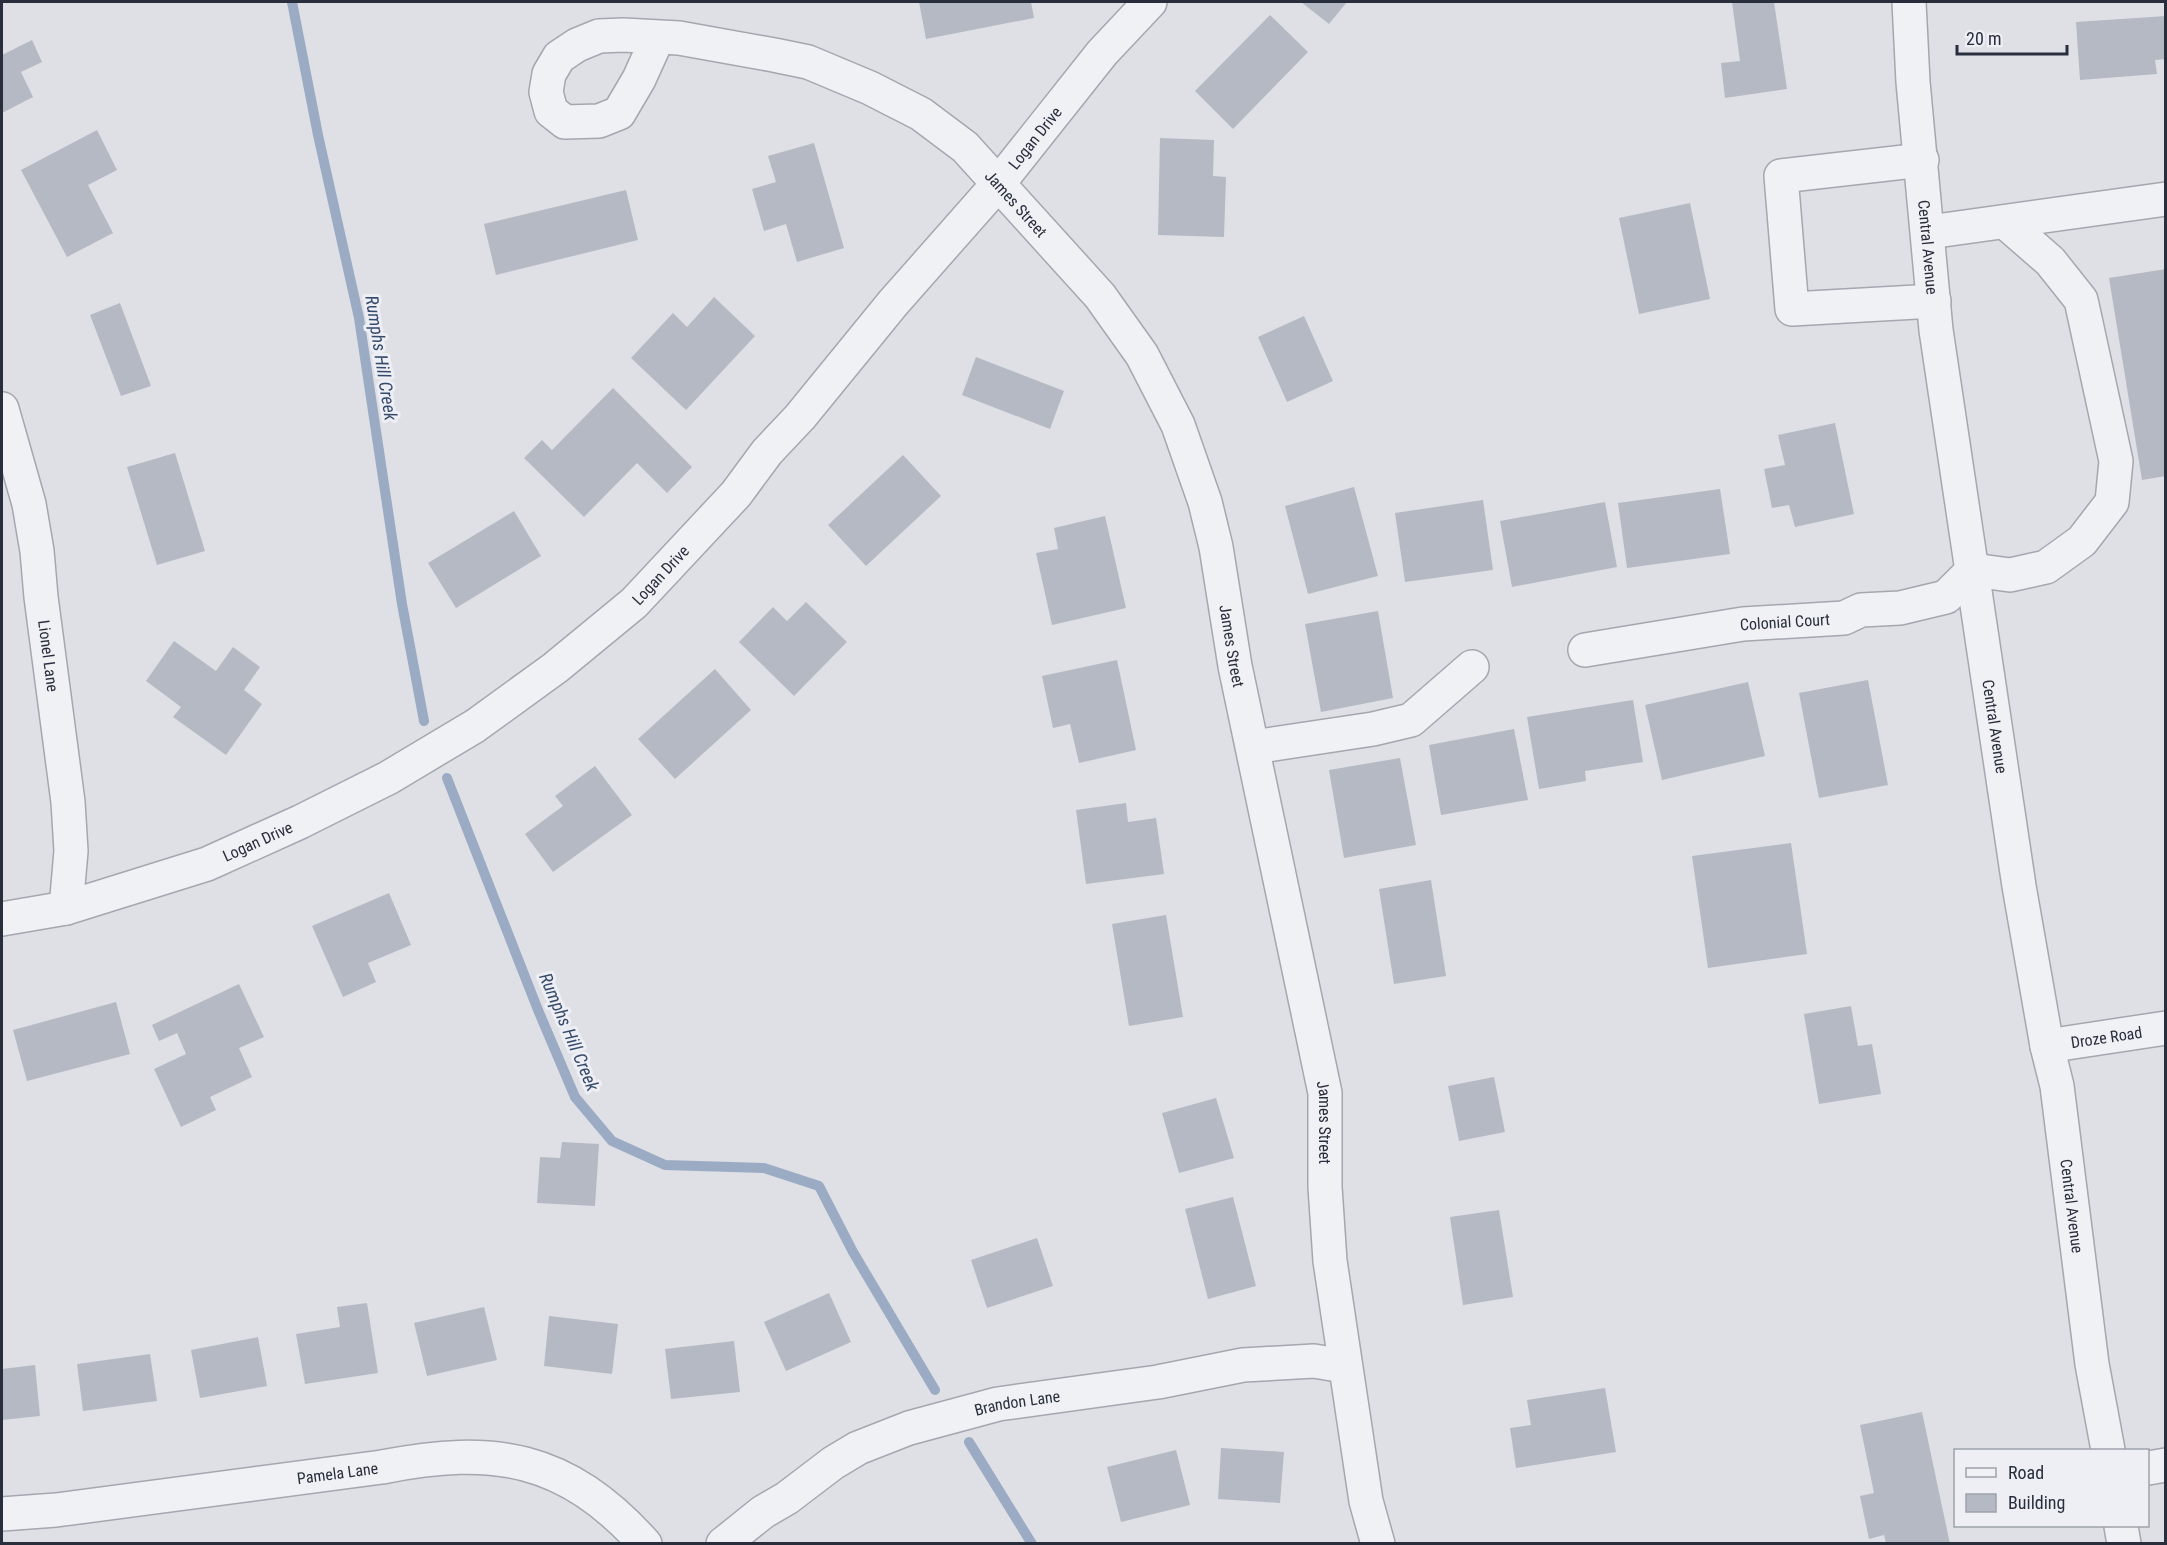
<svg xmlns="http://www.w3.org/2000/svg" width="2167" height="1545" viewBox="0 0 2167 1545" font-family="'Roboto Condensed',sans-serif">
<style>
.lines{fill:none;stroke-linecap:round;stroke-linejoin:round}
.stream{stroke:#9babc4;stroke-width:10}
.building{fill:#b5b9c3}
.minor-casing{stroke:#a4a7b0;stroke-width:36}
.minor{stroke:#f0f1f5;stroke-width:33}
.labels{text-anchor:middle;stroke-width:6;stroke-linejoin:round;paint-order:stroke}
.street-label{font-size:16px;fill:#282e3c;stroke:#edeff4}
.water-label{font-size:18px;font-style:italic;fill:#364a6c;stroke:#edeff4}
</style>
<rect width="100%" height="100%" fill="#dee0e6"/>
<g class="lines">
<path class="stream" d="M292 2 318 135 359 318 402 604 424 721
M447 778 538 1010 575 1097 612 1141 665 1165 764 1168 819 1186 853 1252 935 1390
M969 1442 1032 1544"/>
</g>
<path class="building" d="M919 2H1031L1034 18 926 39Z
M1301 2H1347L1329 24Z
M1732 2H1774L1787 89 1725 98 1721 63 1740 61Z
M1270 15 1308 52 1233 129 1195 91Z
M2166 16V59L2155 60 2157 74 2080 80 2076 22Z
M32 40 42 62 21 72 33 97 2 113V55Z
M97 130 117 170 88 185 113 233 67 257 21 170Z
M1160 138 1214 140 1213 176 1226 177 1224 237 1158 235Z
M814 143 844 248 797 262 786 224 764 231 752 189 776 182 768 156Z
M626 190 638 240 496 275 484 224Z
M1690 203 1710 299 1639 314 1619 218Z
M2166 269V476L2142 480 2109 278Z
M714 297 755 336 686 410 631 358 673 313 687 327Z
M120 303 151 386 121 396 90 315Z
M1304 316 1333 381 1287 402 1258 337Z
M976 357 1064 391 1050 429 962 395Z
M613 388 692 467 667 493 637 463 584 517 524 458 542 440 552 450Z
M1835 423 1854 514 1795 527 1789 505 1772 508 1764 469 1785 465 1778 435Z
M175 453 205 551 157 565 127 467Z
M903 455 941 496 866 566 828 525Z
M1354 487 1378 576 1308 594 1285 506Z
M1720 489 1730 554 1627 568 1618 503Z
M1483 500 1493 570 1405 582 1395 513Z
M1605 502 1617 567 1512 587 1500 521Z
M514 511 541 556 456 608 428 563Z
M1105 516 1126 608 1052 625 1036 553 1058 549 1054 528Z
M806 602 847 642 794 696 739 642 773 607 787 621Z
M1378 611 1393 698 1321 712 1305 624Z
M174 641 216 671 233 647 260 667 244 690 262 704 226 755 173 717 181 707 146 681Z
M1117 660 1136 750 1079 763 1070 724 1053 728 1042 676Z
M715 669 751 710 675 779 638 739Z
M1868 680 1888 785 1819 798 1799 693Z
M1748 682 1765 756 1662 780 1645 705Z
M1633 700 1643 762 1585 771 1586 781 1539 789 1527 717Z
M1514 729 1528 800 1441 815 1429 745Z
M1400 758 1416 845 1344 858 1329 770Z
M595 766 632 815 553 872 525 834 563 806 555 796Z
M1126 803 1128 822 1156 818 1164 874 1086 884 1076 810Z
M1791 843 1807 954 1708 968 1692 856Z
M1431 880 1446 976 1394 984 1379 889Z
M389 893 411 945 368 963 376 982 343 997 312 926Z
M1166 915 1183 1017 1129 1026 1112 924Z
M239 984 264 1037 239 1048 252 1077 210 1097 216 1110 181 1127 154 1069 186 1054 177 1033 159 1041 152 1025Z
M116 1002 130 1054 27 1081 13 1030Z
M1851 1006 1858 1046 1872 1044 1881 1094 1819 1104 1804 1014Z
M1494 1077 1505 1132 1459 1141 1448 1086Z
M1216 1098 1234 1158 1179 1173 1162 1113Z
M562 1142 599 1144 595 1206 537 1203 540 1157 560 1158Z
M1233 1197 1256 1286 1208 1299 1185 1209Z
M1499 1210 1513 1297 1463 1305 1450 1217Z
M1037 1238 1053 1286 987 1308 971 1260Z
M829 1293 851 1342 786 1371 764 1322Z
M367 1303 378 1373 305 1384 296 1334 340 1327 337 1307Z
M484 1307 497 1360 427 1376 414 1323Z
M549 1316 618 1324 612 1374 544 1366Z
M258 1337 267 1386 200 1398 191 1350Z
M734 1341 740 1392 671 1399 665 1349Z
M150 1354 157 1401 83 1411 77 1364Z
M35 1365 40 1416 2 1420V1369Z
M1605 1388 1616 1452 1516 1468 1510 1428 1531 1425 1527 1400Z
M1922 1412 1950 1544H1886L1884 1535 1869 1539 1860 1496 1874 1493 1860 1425Z
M1221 1448 1284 1452 1280 1503 1218 1499Z
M1176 1450 1190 1505 1121 1522 1107 1467Z"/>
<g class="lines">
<g class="minor-casing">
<g id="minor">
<path id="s1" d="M1909 2 1913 82 1936 330 2019 886 2047 1046 2057 1086 2092 1364 2108 1450"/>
<path id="s2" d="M658 37 639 79 619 113 599 121 565 122 551 111 546 92 549 74 559 57 577 45 599 36 623 35 679 38 774 55 808 62 870 88 921 114 965 147 1100 296 1142 355 1178 425 1205 502 1216 547 1235 666 1325 1093V1187L1330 1261 1366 1501 1378 1544"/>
<path d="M1922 160 1781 176 1792 309 1934 301"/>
<path d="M1929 232 2166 199"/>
<path id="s3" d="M2 409 29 504 37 551 41 597 68 802 71 851 66 908"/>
<path id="s4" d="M1585 650 1743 624 1844 618 1861 610 1900 608 1946 597 1973 570 2010 575 2046 567 2082 541 2112 502 2116 461 2081 300 2050 261 2005 222"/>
<path d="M1253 747 1373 729 1411 720 1472 667"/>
<path id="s5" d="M2 919 66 908 207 864 300 822 388 778 475 726 555 668 634 603 736 494 767 452 800 417 893 303 998 184 1102 53 1150 2"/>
<path id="s6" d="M2047 1046 2166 1028"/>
<path d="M2148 1468 2166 1465"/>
<path id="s7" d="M2 1514 56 1510 382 1467C494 1445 566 1456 645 1544"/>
<path d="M2121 1526 2124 1544"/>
<path id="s8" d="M723 1544 763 1512 787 1498 833 1463 858 1448 909 1428 998 1404 1158 1382 1243 1365 1314 1361 1344 1366"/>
</g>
</g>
<use href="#minor" class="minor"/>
</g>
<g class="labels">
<g class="street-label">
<text dy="6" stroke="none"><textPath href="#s5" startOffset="1330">Logan Drive</textPath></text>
<text dy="6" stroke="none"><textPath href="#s2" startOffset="729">James Street</textPath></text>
<text dy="6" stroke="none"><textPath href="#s1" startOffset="246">Central Avenue</textPath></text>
<text dy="6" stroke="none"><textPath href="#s5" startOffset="754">Logan Drive</textPath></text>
<text dy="6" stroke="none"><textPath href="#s4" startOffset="202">Colonial Court</textPath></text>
<text dy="6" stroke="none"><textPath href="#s2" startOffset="1233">James Street</textPath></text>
<text dy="6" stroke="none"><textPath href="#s3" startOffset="252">Lionel Lane</textPath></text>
<text dy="6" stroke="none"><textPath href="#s1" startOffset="730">Central Avenue</textPath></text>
<text dy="6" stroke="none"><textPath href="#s5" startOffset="268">Logan Drive</textPath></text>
<text dy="6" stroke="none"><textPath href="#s6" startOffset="60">Droze Road</textPath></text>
<text dy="6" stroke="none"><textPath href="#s2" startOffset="1719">James Street</textPath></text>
<text dy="6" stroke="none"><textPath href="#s1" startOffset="1216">Central Avenue</textPath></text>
<text dy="6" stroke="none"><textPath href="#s8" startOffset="332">Brandon Lane</textPath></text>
<text dy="6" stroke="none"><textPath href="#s7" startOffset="338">Pamela Lane</textPath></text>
</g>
<g class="water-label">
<text transform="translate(381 358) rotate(81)" y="6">Rumphs Hill Creek</text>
<text transform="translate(569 1032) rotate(67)" y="6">Rumphs Hill Creek</text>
</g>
</g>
<rect width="2167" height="1545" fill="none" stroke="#282e3c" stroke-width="6"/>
<rect x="1954" y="1449" width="195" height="78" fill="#edeff4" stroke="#9ea2aa" stroke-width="1.5"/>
<rect x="1966" y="1468" width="30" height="9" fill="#f0f1f5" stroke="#9ea2aa" stroke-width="1.5"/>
<text x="2008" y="1479" font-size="18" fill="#282e3c">Road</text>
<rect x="1966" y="1494" width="30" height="18" fill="#b5b9c3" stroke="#9ea2aa" stroke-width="1.5"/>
<text x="2008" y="1509" font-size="18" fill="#282e3c">Building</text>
<path d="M1957 45v9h110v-9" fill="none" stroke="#282e3c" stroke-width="3"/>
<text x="1966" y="45" font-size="18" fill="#282e3c" stroke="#edeff4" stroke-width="4.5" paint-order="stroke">20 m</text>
</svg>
